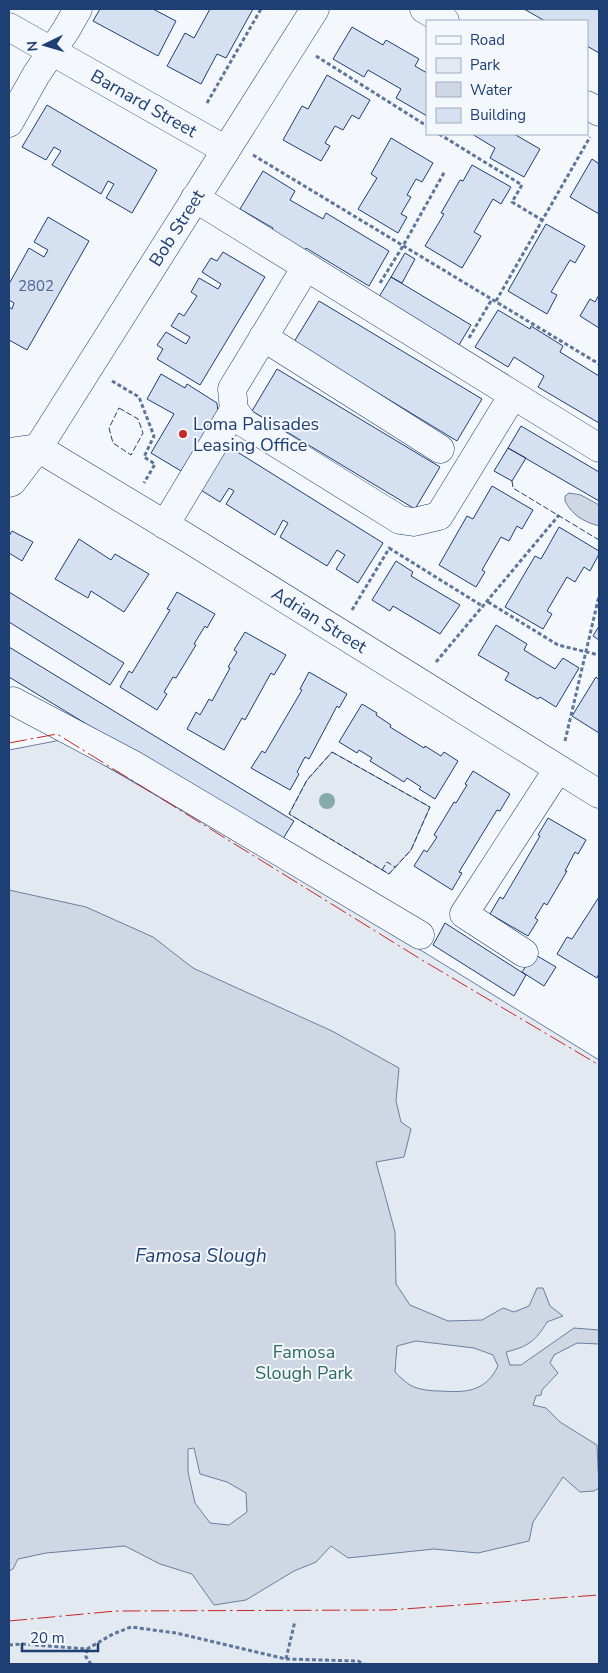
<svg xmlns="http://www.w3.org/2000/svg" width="608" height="1673" viewBox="0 0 608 1673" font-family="'Nunito Sans',sans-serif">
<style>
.green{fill:#e3e9f0;stroke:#687fa3}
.water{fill:#cfd7e4;stroke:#687fa3;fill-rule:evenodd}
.building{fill:#d5e0f0;stroke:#1d3f73}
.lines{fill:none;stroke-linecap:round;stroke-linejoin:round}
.minor-casing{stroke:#1d3f73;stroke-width:29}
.path{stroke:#5e769c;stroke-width:3;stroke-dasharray:4 2.5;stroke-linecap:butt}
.minor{stroke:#f4f7fb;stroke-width:28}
.fence{stroke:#1d3f73;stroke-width:1;stroke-dasharray:6 2.5;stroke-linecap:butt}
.power{stroke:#c62828;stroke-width:1;stroke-dasharray:18 4 2.5 4;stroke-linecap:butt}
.tree{fill:#86aba6}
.poi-dot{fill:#c62828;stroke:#f4f7fb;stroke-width:2}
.labels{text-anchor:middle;stroke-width:4;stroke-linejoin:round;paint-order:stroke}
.number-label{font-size:15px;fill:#4b6792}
.street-label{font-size:18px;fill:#1d3f73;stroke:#f4f7fb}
.poi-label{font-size:18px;fill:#1d3f73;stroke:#f4f7fb;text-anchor:start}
.park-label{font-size:18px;fill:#2c6c60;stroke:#f4f7fb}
.water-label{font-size:19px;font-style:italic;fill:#1d3f73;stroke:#f4f7fb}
</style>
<rect width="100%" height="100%" fill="#f4f7fb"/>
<path class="green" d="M61 740 401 938 599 1060V1664H9V750Z
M332 752 430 807 411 850 389 874 289 814 307 780Z"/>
<path class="water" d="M569 493 581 495 599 505V526C584 522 572 515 565 501V496Z
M9 890 86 907 153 937 193 968 332 1031 399 1068 396 1101 401 1122 411 1129 404 1157 376 1162 395 1232 396 1284 410 1305 448 1321 482 1320 503 1308 514 1312 529 1306 537 1288H543L550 1306 563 1316 547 1322C536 1341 527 1347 506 1352L510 1365H521L574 1328 599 1330V1344L577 1343 554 1355 550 1363 558 1373 542 1390 541 1395 536 1396 533 1405 546 1408 560 1422 597 1445 599 1488 594 1491 580 1492 563 1477 533 1522 529 1541 478 1553 434 1549 348 1558 331 1546 316 1562 294 1571 246 1600 214 1605 192 1574 160 1564 125 1546 46 1553 18 1559 13 1569 9 1571ZM416 1341 474 1348 493 1355 498 1366C486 1391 467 1393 441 1391 431 1391 419 1390 410 1385 405 1382 399 1376 395 1372L397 1346ZM194 1448 200 1474 227 1482 246 1493 247 1512 229 1525 210 1523 195 1503 188 1472V1449Z"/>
<path class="building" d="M100 9H153L176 21 158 56 93 21Z
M210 9H253L226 58 217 54 201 84 167 66 185 33 194 38Z
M524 9H599V53L587 46V21H545Z
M352 27 383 45 386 40 419 59 415 66 427 73V116L396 98 401 89 368 70 364 77 333 59Z
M327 75 370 100 359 119 352 115 343 130 335 126 325 143 330 146 321 161 283 140 302 106 308 109Z
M47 105 157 170 132 213 106 198 114 184 108 181 101 194 52 165 61 151 54 147 46 160 22 147Z
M472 134H514L540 149 524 177 490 158 495 148Z
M391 138 433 163 422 182 416 179 407 195 411 197 401 214 407 217 398 233 358 209 377 178 371 174Z
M592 159 599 164V214L570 197Z
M472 165 511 187 501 204 493 199 474 232 481 236 462 268 425 246 444 214 441 213 460 180 463 181Z
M263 171 295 191 290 200 323 219 326 213 389 251 369 286 306 248 302 254 270 234 273 228 240 209Z
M48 217 89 241 27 350 9 340V307L12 309 14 303 9 300V284L29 248 44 257 48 250 34 242Z
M546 224 585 246 575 263 570 260 551 292 557 295 547 314 508 291Z
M223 252 265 277 200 385 157 359 163 349 157 345 166 332 186 344 190 337 171 326 179 313 184 316 197 296 191 292 199 278 218 289 221 284 202 272 211 258 217 261Z
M405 253 415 259 402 283 391 277Z
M391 277 471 325 459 345 379 297Z
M599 295V328L580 316 590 299 595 302Z
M319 301 482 399 457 441 294 342Z
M498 310 530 329 531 326 563 346 560 352 599 376V423L538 387 544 376 514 357 508 367 475 347Z
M277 369 440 467 415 509 252 411Z
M161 374 185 388 187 384 217 403 218 412 181 471 151 453 174 414 147 399Z
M521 426 599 472V501L508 448Z
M223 443 383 543 358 583 336 569 345 555 337 550 327 566 280 537 288 523 283 520 275 535 226 504 234 491 229 488 220 502 196 487Z
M508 448 526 458 512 481 494 471Z
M492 486 533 510 522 529 517 526 509 541 501 537 482 570 485 572 476 587 439 565 467 516 473 519Z
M559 527 599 551V554L590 571 584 567 575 582 567 577 547 611 552 614 543 629 505 607 535 556 541 559Z
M12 531 33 542 22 561 9 553V536Z
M79 539 111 560 115 554 149 574 124 612 91 591 88 598 55 579Z
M396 561 413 572 411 576 460 605 440 634 393 606 390 611 372 600Z
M9 592 124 663 110 685 9 622Z
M177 592 215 614 207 628 205 626 194 644 196 645 176 678 173 677 164 692 167 694 157 710 120 687 129 671 132 673 170 610 167 609Z
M496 625 527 644 524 650 555 669 563 658 579 668 556 707 540 697 538 699 505 680 509 673 478 655Z
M599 626V640L593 636Z
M245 632 286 655 274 675 271 673 245 720 242 718 224 750 187 729 196 712 200 715 209 699 212 701 230 668 228 667 237 652 234 650Z
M9 647 294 821 281 842 9 677Z
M309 672 347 694 339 708 337 706 309 759 305 757 297 772 299 774 290 790 251 768 262 751 265 753 302 690 300 689Z
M596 677 599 680V733L572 716Z
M362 704 377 713 376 715 391 725 390 727 424 748 425 746 441 756 444 752 458 761 435 799 419 789 421 787 407 778 404 782 370 761 372 758 359 750 357 753 339 742Z
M473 771 510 794 500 811 497 810 459 872 462 873 452 890 414 866 424 850 427 852 437 837 434 835 454 802 456 803 467 785 465 784Z
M548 818 586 840 578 854 575 852 565 871H567L547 905 544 903 535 918 538 920 528 936 490 914 500 897 503 899 540 836 538 835Z
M599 897V973L597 978 557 954 567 937 572 939Z
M445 923 526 975 514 996 433 945Z
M534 954 556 967 544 986 522 972Z"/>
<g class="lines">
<g class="minor-casing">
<g id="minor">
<path d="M424 9 445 21"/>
<path id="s1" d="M9 27 226 150"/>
<path d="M587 105 599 112"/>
<path d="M9 123 36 75 66 30 78 9"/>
<path d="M195 198 599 448"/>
<path d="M306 267 232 389 234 410 244 423 400 520 414 522 439 516 513 395"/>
<path d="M263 337 440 449"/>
<path id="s2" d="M9 452 38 448 189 539 599 794"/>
<path id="s3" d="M9 483 12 482 38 448 315 9"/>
<path d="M165 525 234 410"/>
<path d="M13 701 132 764 420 935"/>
<path d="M524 953 464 914 558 769"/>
</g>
</g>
<path class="path" d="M316 56 427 126
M207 103 261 9
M439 134 522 185 512 202 542 220
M253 155 599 364
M380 283 403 246 445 171
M496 301 590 137
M469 338 492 299
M112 381 139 397 154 436 144 457 155 464 144 483
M389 548 484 607
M488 602 558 645 599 655
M352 610 390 547
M436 662 559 515
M565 741 599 596
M9 1645 22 1644 87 1649 113 1634 131 1627 176 1633 286 1659 358 1661 364 1664
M87 1649 86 1657 91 1664
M286 1659 295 1621"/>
<use href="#minor" class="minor"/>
<path class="fence" d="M119 408 138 419 143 433 131 455 113 443 109 428Z
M512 481 513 488 599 540
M332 752 430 807 411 850 389 874 289 814 307 780Z
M382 870 387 862 395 867"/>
<path class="power" d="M9 743 57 734 422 960 599 1065
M9 1621 116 1611 390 1610 599 1595"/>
</g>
<circle class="tree" cx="327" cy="801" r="8"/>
<circle class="poi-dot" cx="183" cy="434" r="5"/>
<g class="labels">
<g class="number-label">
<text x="36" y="291">2802</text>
</g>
<g class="street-label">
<text dy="6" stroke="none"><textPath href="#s1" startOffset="155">Barnard Street</textPath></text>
<text dy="6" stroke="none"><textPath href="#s3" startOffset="306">Bob Street</textPath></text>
<text dy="6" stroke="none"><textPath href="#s2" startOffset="359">Adrian Street</textPath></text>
</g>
<g class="poi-label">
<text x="193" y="430">Loma Palisades<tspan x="193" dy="21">Leasing Office</tspan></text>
</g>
<g class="park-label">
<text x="304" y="1358">Famosa<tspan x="304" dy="21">Slough Park</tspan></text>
</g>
<g class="water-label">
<text x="201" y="1262">Famosa Slough</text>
</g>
</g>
<rect width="608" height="1673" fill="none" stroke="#1d3f73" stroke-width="20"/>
<rect x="426" y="20" width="162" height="115" fill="#f4f7fb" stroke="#9eadc5"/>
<rect x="436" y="36" width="25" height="8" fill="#f4f7fb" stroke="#9eadc5"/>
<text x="470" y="45" font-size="15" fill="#1d3f73">Road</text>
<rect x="436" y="58" width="25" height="15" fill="#e3e9f0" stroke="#9eadc5"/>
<text x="470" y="70" font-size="15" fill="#1d3f73">Park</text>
<rect x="436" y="82" width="25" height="15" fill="#cfd7e4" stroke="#9eadc5"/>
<text x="470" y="95" font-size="15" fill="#1d3f73">Water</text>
<rect x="436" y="108" width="25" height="15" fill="#d5e0f0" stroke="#9eadc5"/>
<text x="470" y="120" font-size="15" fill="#1d3f73">Building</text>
<g transform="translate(45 45) rotate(265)" stroke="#f4f7fb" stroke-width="4" paint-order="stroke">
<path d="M0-4L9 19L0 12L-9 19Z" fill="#1d3f73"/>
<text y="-8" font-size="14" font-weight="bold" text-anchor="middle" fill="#1d3f73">N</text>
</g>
<path d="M22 1643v8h76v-8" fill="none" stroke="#1d3f73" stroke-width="2.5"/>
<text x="30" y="1643" font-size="15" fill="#1d3f73" stroke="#f4f7fb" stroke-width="4" paint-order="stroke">20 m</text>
</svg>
